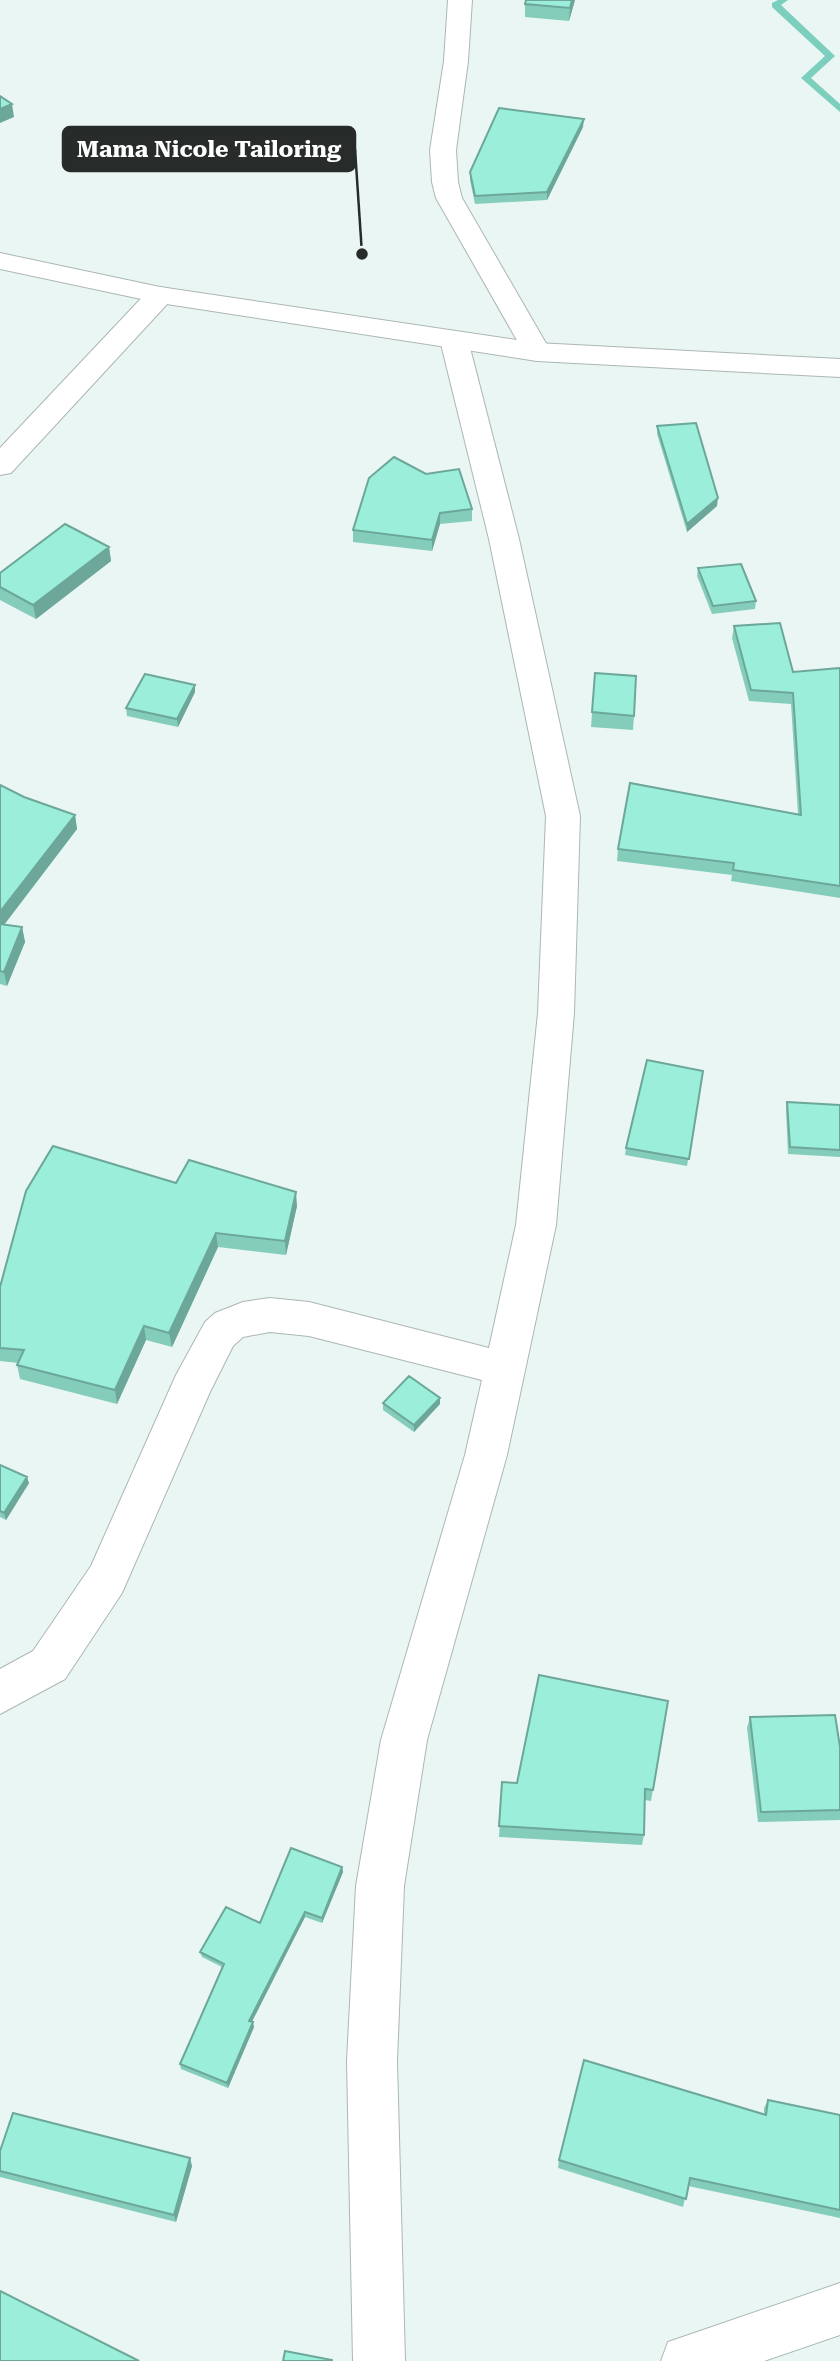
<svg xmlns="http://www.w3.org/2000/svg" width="840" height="2361" viewBox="0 0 840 2361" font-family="'Roboto Serif',serif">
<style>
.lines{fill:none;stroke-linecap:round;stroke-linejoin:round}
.stream{fill:#7ccfbc;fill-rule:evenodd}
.minor-casing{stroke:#acb7b4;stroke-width:2}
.major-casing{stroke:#acb7b4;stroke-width:2}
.minor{fill:#fff;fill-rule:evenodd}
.major{fill:#fff;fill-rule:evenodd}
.wall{fill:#85cdbb}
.shaded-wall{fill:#6ca799}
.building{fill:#9beeda;stroke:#6ca799;stroke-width:2}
.leader{fill:none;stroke:#272b2a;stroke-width:2.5}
.callout-dot{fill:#272b2a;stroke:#eaf6f3;stroke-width:2.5}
.callout{fill:#272b2a;stroke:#272b2a;stroke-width:2.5}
.callout-label{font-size:23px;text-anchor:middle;font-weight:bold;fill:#fff}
</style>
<rect width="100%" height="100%" fill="#eaf6f3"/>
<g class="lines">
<path class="stream" d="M778 0H788L781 5 835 56 811 78 840 104V112L801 78 825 56 772 7V3Z"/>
<g class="minor-casing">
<path id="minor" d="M448 0H472L468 61 456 150 458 182 462 198 551 352 547 358 537 361 527 358 436 198 432 182 430 150 444 61Z
M160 287 170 289 174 295 170 301 11 473 0 475V448L150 289Z
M454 332 464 334 468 340 519 539 580 816 574 1013 556 1225 507 1455 427 1740 404 1886 397 2061 405 2361H353L347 2061 356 1886 381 1740 465 1455 482 1380 309 1336 270 1332 243 1337 233 1346 210 1392 122 1593 65 1679 0 1714V1669L33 1651 91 1566 176 1375 205 1322 215 1313 243 1302 270 1298 309 1302 489 1348 516 1225 538 1013 546 816 489 539 440 340 444 334Z
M840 2283V2335L764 2361H661L668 2342Z"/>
</g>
<g class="major-casing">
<path id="major" d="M0 253 160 287 537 343 840 359V377L537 361 160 303 0 269Z"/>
</g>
<use href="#minor" class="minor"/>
<use href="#major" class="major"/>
</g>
<path class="wall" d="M575 0 569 21 525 17V4Z
M583 127 547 200 475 204 470 180V172Z
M657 426 717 506 687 532 657 434Z
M369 478 472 509V521L440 524 432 551 353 542V530Z
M109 547 111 561 36 619 0 600V573Z
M698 568 756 601 755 609 712 614 697 576Z
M734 626 793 672 840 668V898L731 881 732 875 617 861 618 849 798 814 791 704 749 701 732 638Z
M595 673 634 716 633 730 591 727Z
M195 692 178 727 127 716 126 708Z
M0 785 24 797 75 815 77 829 4 925 22 927 25 942 7 986 0 984Z
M703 1071 687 1166 625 1155 626 1148Z
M787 1102 840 1105V1157L788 1154 786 1109Z
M176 1183 297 1206 286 1255 218 1247 172 1347 146 1340 117 1404 20 1379 17 1365 18 1363 0 1361V1287Z
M383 1403 440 1404 414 1432 383 1410Z
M0 1465 29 1483 6 1520 0 1517Z
M668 1701 651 1801 645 1800 644 1835 642 1845 499 1837 502 1782 517 1783Z
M750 1717 840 1747V1820L758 1822 747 1728Z
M342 1867 343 1872 322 1923 305 1917 252 2022 254 2027 228 2088 181 2069 180 2064 222 1967 202 1957 200 1952 260 1923Z
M768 2100 840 2115V2218L688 2186 683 2207 558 2168 559 2160 764 2114V2108Z
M0 2151 192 2166 176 2222 0 2177Z"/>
<path class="shaded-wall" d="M572 0H575L569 21 570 8Z
M12 104 14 117 0 123V109Z
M584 119 583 127 547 200V192Z
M718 498 717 506 687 532V524Z
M440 513V524L432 551V540Z
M109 547 111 561 36 619 33 605Z
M195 685V692L178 727 177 719Z
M75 815 77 829 0 930V912Z
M22 927 25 942 7 986 4 972Z
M296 1192 297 1206 286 1255 285 1241Z
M216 1233 218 1247 172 1347 169 1333Z
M144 1326 146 1340 117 1404 115 1390Z
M440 1398V1404L414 1432V1425Z
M27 1477 29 1483 6 1520 4 1513Z
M342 1867 343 1872 322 1923V1918Z
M305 1912V1917L250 2025 249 2021Z
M253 2022 254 2027 228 2088 227 2083Z
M190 2158 192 2166 176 2222 174 2215Z"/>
<path class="building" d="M526 0H572L570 8 525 4Z
M0 96 12 104 0 109Z
M499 108 584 119 547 192 475 196 470 172Z
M696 423 718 498 687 524 657 426Z
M394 457 426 474 459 469 472 509 440 513 432 540 353 530 369 478Z
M65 524 109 547 33 605 0 587V573Z
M741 564 756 601 713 606 698 568Z
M780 623 793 672 840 668V886L733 870 734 863 618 849 630 783 801 815 793 693 751 690 734 626Z
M595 673 636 676 634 716 592 712Z
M145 674 195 685 177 719 126 708Z
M0 785 24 797 75 815 0 912Z
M0 924 22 927 4 972 0 971Z
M647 1060 703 1071 689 1159 626 1148Z
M787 1102 840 1105V1150L790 1147Z
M53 1146 176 1183 189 1160 296 1192 285 1241 216 1233 169 1333 144 1326 115 1390 17 1365 24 1350 0 1348V1287L26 1191Z
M409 1376 440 1398 414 1425 383 1403Z
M0 1465 27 1477 4 1513 0 1511Z
M539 1675 668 1701 653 1790 645 1789 644 1835 499 1826 502 1782 517 1783Z
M835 1715 840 1747V1810L761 1812 750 1717Z
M291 1848 342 1867 322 1918 305 1912 249 2021 253 2022 227 2083 180 2064 224 1964 200 1952 226 1907 260 1923Z
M584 2060 766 2115 768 2100 840 2115V2210L690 2178 686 2199 559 2160Z
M13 2113 190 2158 174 2215 0 2171V2151Z
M0 2291 139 2361H0Z
M285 2351 332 2360V2361H283Z"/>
<path class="leader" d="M362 254L355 149"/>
<circle class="callout-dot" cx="362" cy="254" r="7"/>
<rect class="callout" x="63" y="127" width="292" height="44" rx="7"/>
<g class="callout-label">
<text x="209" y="157">Mama Nicole Tailoring</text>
</g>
</svg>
